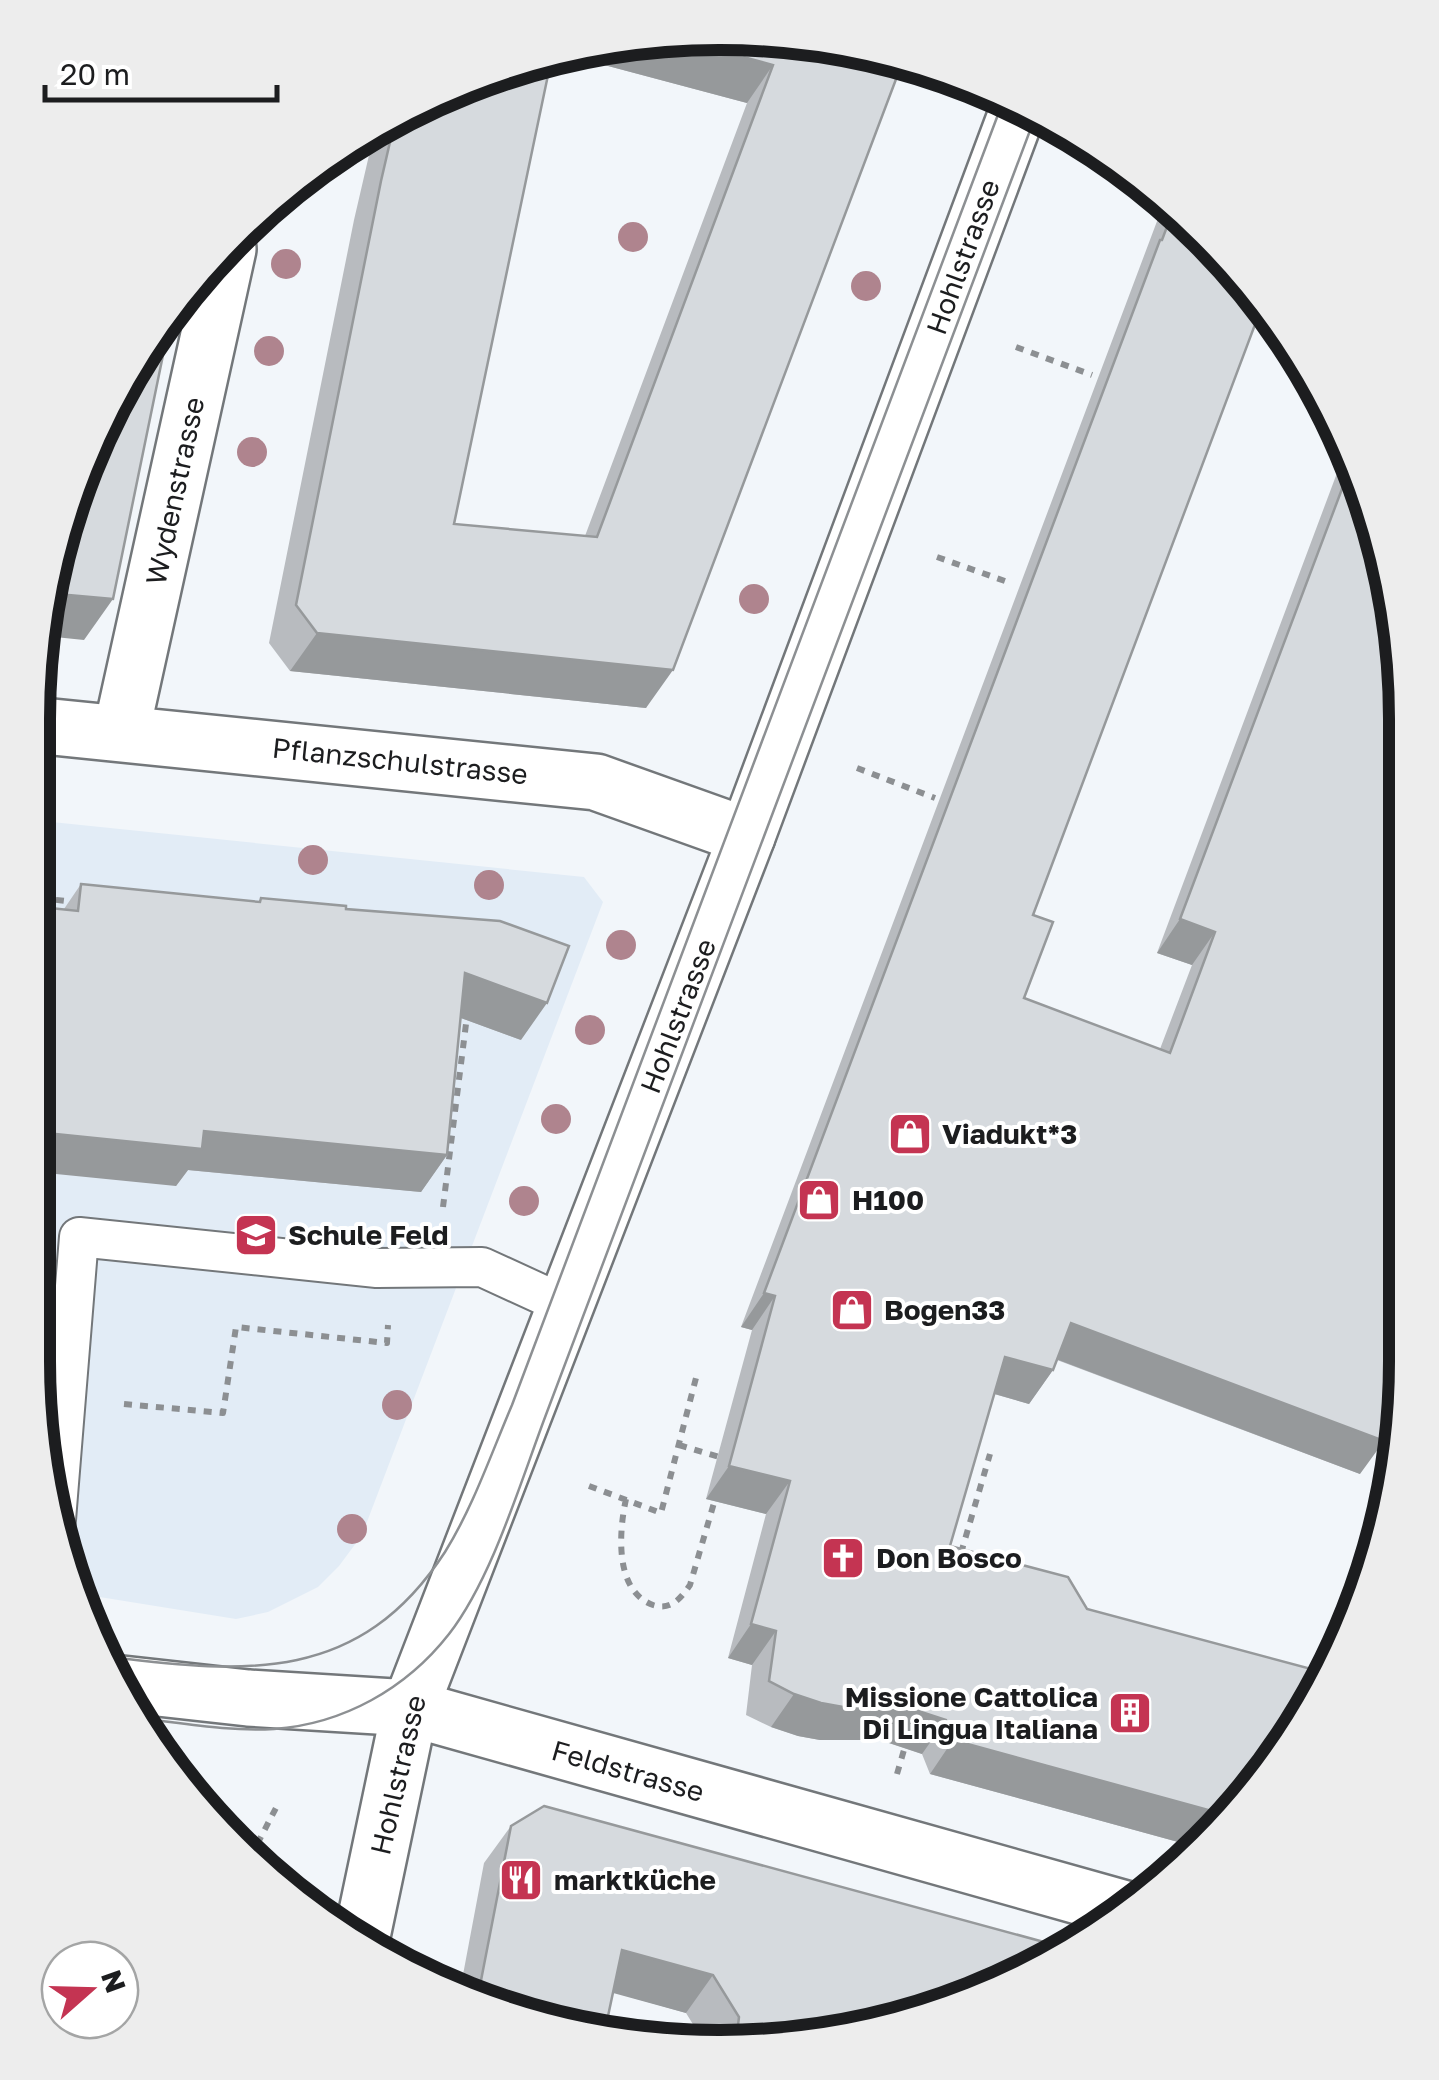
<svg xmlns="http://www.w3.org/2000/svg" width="1439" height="2080" viewBox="0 0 1439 2080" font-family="'Golos Text',sans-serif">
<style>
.built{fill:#e2ecf6}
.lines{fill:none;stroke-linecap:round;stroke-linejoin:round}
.service-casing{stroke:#73777a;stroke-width:42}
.minor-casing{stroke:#73777a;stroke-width:60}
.tertiary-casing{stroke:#73777a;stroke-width:60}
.path{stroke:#8c8f92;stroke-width:6;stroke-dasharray:8 8;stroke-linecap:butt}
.service{stroke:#fff;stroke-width:38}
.minor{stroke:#fff;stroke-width:55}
.tertiary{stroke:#fff;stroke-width:55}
.tram{stroke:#8d9093;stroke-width:2.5}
.tree{fill:#af848e}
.wall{fill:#b8bbbf}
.shaded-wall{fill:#96999b}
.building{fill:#d6dade;stroke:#96999b;stroke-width:2.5}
.labels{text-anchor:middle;stroke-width:8;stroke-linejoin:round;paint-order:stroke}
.street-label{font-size:28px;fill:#1c1d1f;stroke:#fff}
.poi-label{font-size:28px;font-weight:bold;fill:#1c1d1f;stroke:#fff;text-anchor:start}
.rim{fill:none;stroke:#1c1d1f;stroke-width:12}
</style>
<rect width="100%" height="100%" fill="#f2f6fa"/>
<path class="built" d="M42 821 584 877 603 902 362 1535 339 1566 318 1587 268 1612 236 1619 81 1594 56 1539 33 1360Z"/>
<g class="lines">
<g class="service-casing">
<path id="service" d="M55 1532 79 1237 377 1268 482 1267 567 1306"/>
</g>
<g class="minor-casing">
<path id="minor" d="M43 726 596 782 747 836
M121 733 228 249
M362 1936 410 1708"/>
</g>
<g class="tertiary-casing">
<path id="tertiary" d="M122 1684 248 1698 410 1708 1125 1909
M410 1708 747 836 1021 102"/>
</g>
<path class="path" d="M1016 347 1092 375
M937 557 1005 581
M857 768 935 798
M40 898 74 902
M443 1207 467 1016
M124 1404 223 1413 236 1327 387 1343 388 1325
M679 1445 726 1459
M589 1486 661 1513 696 1378
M626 1499C619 1531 614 1591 653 1605 671 1611 681 1598 690 1585L716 1496
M961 1553 990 1454
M897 1774 906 1743
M250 1858 278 1804"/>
<use href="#service" class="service"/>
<use href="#minor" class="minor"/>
<use href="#tertiary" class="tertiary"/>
<path class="tram" d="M110 1657C247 1674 360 1683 445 1552 473 1507 491 1454 512 1405L1005 96
M137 1718C182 1723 229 1732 274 1729 343 1724 406 1689 449 1634 493 1577 521 1480 547 1412L1037 112"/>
</g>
<g class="tree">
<circle cx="633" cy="237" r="15"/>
<circle cx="286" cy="264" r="15"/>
<circle cx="866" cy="286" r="15"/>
<circle cx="269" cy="351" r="15"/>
<circle cx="252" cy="452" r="15"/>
<circle cx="754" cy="599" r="15"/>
<circle cx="313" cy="860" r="15"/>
<circle cx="489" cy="885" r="15"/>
<circle cx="621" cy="945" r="15"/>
<circle cx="590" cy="1030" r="15"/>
<circle cx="556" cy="1119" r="15"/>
<circle cx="524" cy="1201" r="15"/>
<circle cx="397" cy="1405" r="15"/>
<circle cx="352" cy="1529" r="15"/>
</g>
<path class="wall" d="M563 54 897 56 646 708 290 671 269 643 354 220 376 125 498 69 454 524 585 536 747 103Z
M1165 200 1236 266 1033 915 1024 998 1160 1049 1192 965 1157 953 1343 457 1347 452 1401 629 1360 1474 1057 1360 1053 1370 1029 1404 994 1394 950 1546 1087 1609 1265 1778 1200 1848 930 1774 922 1754 880 1740H820L798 1736 771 1727 746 1715 752 1665 728 1658 766 1514 706 1499 752 1330 741 1327Z
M81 884 259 902 261 898 346 909 521 1040 461 1018 447 1155 421 1192 188 1170 176 1186 64 909Z
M511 1826 810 2042H704L686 2013 613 1992 604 2035 459 1996 484 1863Z"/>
<path class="shaded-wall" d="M669 37 773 65 747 103 563 54 629 38Z
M46 593 113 599 84 640 45 636Z
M317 633 673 670 646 708 290 671Z
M1180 919 1215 932 1192 965 1157 953Z
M465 973 547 1003 521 1040 439 1010Z
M204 1131 447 1155 421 1192 188 1170 176 1186 36 1172V1132Z
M764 1293 775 1296 752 1330 741 1327Z
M1071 1323 1384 1441 1360 1474 1048 1356Z
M1005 1357 1053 1370 1029 1404 981 1390Z
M729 1466 790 1481 766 1514 706 1499Z
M751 1624 776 1631 752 1665 728 1658Z
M794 1694 903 1706 946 1720 922 1754 880 1740H820L798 1736 771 1727Z
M953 1740 1230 1816 1200 1848 930 1774Z
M622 1950 713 1975 686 2013 595 1988Z"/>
<path class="building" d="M764 34 897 56 904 58 673 670 317 633 296 605 381 181 396 116 498 69 552 56 454 524 597 537 773 65 669 37Z
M1174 208 1236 266 1262 306 1033 915 1053 922 1024 998 1170 1053 1215 932 1180 919 1351 465 1401 629 1405 1385 1384 1441 1071 1323 1053 1370 1005 1357 950 1546 1068 1577 1087 1609 1330 1674 1265 1778 1230 1816 953 1740 946 1720 903 1706 843 1707 821 1703 794 1694 769 1681 776 1631 751 1624 790 1481 729 1466 775 1296 764 1293 1160 240H1162Z
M170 321 113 599 46 593V585L124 376Z
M81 884 260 902 261 898 346 906V909L500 921 569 946 547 1003 465 973 447 1155 204 1131 202 1149 36 1132 40 907 78 911Z
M544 1806 1066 1948 1023 1977 810 2042H736L739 2017 713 1975 622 1950 604 2035 477 2001 511 1826Z"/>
<defs>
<g id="shop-square" transform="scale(2.25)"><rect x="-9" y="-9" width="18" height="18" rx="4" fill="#c43452" stroke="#fff"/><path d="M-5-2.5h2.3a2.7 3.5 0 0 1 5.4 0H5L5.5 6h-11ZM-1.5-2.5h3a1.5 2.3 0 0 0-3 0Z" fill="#fff"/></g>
<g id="school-square" transform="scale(2.25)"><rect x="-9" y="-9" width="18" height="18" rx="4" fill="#c43452" stroke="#fff"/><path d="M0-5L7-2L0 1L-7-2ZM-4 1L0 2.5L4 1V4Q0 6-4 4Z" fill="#fff"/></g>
<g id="church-square" transform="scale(2.25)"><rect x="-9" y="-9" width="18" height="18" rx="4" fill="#c43452" stroke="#fff"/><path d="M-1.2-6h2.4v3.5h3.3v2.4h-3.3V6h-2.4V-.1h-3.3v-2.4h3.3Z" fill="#fff"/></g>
<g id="building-square" transform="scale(2.25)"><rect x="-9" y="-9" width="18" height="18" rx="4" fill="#c43452" stroke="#fff"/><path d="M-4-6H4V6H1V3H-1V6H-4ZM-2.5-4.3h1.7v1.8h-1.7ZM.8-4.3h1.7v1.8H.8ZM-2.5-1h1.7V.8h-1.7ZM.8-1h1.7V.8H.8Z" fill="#fff"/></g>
<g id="restaurant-square" transform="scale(2.25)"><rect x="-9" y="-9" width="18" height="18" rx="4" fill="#c43452" stroke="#fff"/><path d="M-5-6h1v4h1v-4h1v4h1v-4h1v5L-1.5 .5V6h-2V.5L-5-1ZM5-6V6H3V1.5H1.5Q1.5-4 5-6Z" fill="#fff"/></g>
</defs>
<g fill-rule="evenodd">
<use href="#shop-square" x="910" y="1134"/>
<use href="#shop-square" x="819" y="1200"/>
<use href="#school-square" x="256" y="1235"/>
<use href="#shop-square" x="852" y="1310"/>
<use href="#church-square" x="843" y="1558"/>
<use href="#building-square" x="1130" y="1713"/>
<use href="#restaurant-square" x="521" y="1880"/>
</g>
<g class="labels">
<g class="street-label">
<text transform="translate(963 257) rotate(-70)" y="10">Hohlstrasse</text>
<text transform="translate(175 491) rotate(-78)" y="10">Wydenstrasse</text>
<text transform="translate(400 761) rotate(6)" y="10">Pflanzschulstrasse</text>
<text transform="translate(678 1016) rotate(-69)" y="10">Hohlstrasse</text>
<text transform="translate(628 1771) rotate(16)" y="10">Feldstrasse</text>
<text transform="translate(398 1775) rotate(-77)" y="10">Hohlstrasse</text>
</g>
<g class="poi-label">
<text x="942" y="1144">Viadukt*3</text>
<text x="852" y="1210">H100</text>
<text x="288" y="1245">Schule Feld</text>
<text x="884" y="1320">Bogen33</text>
<text x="876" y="1568">Don Bosco</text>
<text x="1098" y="1707" text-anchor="end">Missione Cattolica<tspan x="1098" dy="32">Di Lingua Italiana</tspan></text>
<text x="554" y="1890">marktküche</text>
</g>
</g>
<path d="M0 0H1439V2080H0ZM719 50H720A669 669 0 0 1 1389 719V1361A669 669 0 0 1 720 2030H719A669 669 0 0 1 50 1361V719A669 669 0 0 1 719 50Z" fill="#ededed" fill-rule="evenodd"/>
<path class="rim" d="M719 50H720A669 669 0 0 1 1389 719V1361A669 669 0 0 1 720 2030H719A669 669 0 0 1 50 1361V719A669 669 0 0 1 719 50Z"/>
<g transform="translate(90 1990) rotate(70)"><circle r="48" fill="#ffffff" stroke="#a4a5a5" stroke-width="2.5"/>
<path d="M0-8L18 38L0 25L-18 38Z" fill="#c43452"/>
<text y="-15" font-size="28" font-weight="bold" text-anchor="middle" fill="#1c1d1f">N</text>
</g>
<path d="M45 85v15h232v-15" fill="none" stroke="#1c1d1f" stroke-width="5"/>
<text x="60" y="85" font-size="30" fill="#1c1d1f" stroke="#ffffff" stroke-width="8" paint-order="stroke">20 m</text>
</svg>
